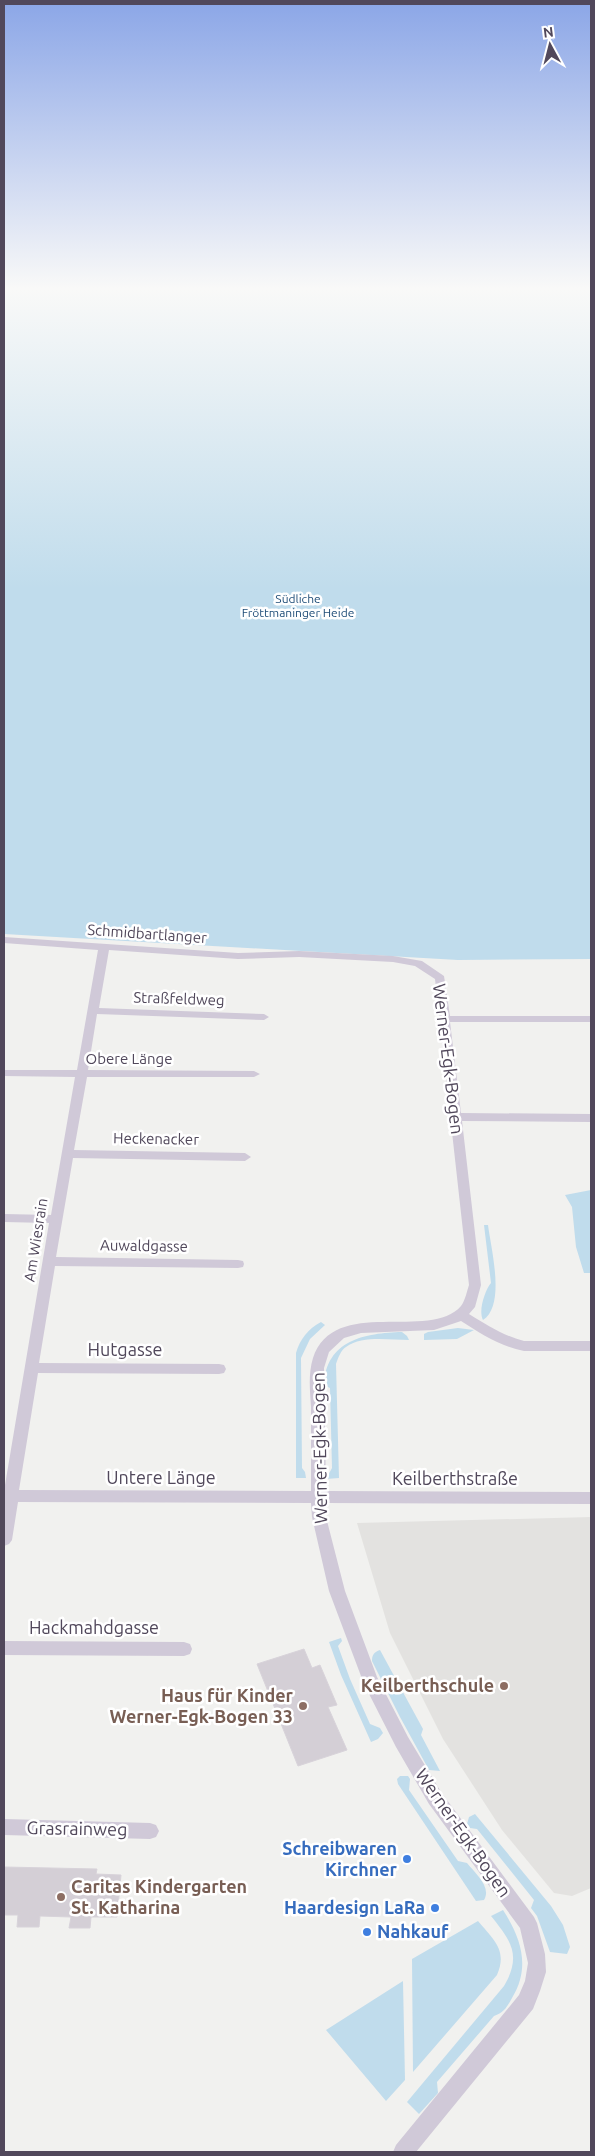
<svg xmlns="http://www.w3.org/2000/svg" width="595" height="2156" viewBox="0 0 595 2156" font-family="Ubuntu,sans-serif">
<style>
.education{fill:#e3e2e0}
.green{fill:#c0dcec}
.building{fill:#d4cfd6;stroke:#d8d3da}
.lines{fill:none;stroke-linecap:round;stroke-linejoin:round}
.minor{fill:#d0c9d8;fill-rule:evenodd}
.education-dot{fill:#8d6e63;stroke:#fff;stroke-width:2}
.shop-dot{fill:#3f7fe0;stroke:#fff;stroke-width:2}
.labels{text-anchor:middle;stroke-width:5;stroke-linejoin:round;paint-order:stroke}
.far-park-label{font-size:12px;fill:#1e4c77;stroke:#fff}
.street-label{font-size:15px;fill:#51485b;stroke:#fff}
.near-street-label{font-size:18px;fill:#51485b;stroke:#fff}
.near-education-label{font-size:18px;font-weight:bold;fill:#785e54;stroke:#fff;text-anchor:end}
.near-shop-label{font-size:18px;font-weight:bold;fill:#366cbe;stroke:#fff;text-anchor:end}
</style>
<rect width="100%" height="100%" fill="#f1f1ef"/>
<path class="education" d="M591 1517V1888L572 1896 554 1893 502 1830 443 1739 390 1633 357 1523Z"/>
<path class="green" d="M4 287H591V959L458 960 4 934Z
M591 1190V1273H584L576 1247 572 1207 565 1195Z
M484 1225H488C491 1249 506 1305 483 1320 478 1311 485 1290 491 1283Z
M321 1322 325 1325 310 1339 301 1358 302 1468 305 1472 306 1478H296V1353C300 1339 308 1329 321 1322Z
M458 1328 474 1330 457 1339 424 1340V1334L428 1332Z
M402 1332 407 1336 409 1340C390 1340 362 1335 346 1347 341 1350 338 1358 336 1364L339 1478 326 1479 332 1468 330 1388 324 1385C326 1340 365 1333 402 1332Z
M341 1638 342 1641 338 1646 350 1679 370 1724 380 1728 383 1733 378 1739 371 1742 341 1675 329 1642Z
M380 1650 423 1729 421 1735 440 1771 429 1770 400 1717 372 1661C372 1655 374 1652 380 1650Z
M400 1776H408L410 1779 409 1790 458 1861 467 1863C475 1873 492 1887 484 1900L476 1901 398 1784 397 1779Z
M475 1814 551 1906 563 1925 570 1947 567 1954 550 1952 537 1916 531 1908 534 1900 477 1829 470 1828 467 1824 469 1817Z
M503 1910C521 1938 531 1967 512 1998 507 2007 504 2013 494 2016L437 2082 438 2093 419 2114 407 2102 504 1986C522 1955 511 1941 491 1916Z
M478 1921C493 1939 508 1950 497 1975L413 2072 412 1959Z
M403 1981 405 2080 386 2101 326 2030Z"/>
<path class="building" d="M304 1649 312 1668 320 1665 337 1705 328 1707 347 1750 298 1766 257 1664Z
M4 1867 97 1869 96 1874 121 1875 117 1917H91L90 1928H69L71 1917 40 1916 39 1927H17L18 1915H4Z"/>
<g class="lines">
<path class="minor" d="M4 937 238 953 299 951 393 956 422 961 444 976 450 1016H591V1022H450L461 1113 591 1114V1122L462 1121 481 1285 475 1307 469 1314C487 1325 504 1336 524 1341H591V1351H524C500 1346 481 1334 461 1321L434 1330 361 1333 344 1338 329 1352 324 1368 326 1491 591 1492V1504L326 1503V1517L345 1591 377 1677 408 1737 441 1792 534 1917 537 1923 545 1954 546 1972 540 1991 533 2009 416 2152H393L396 2145 519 1995 525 1981 528 1963 520 1928 429 1804 396 1747 364 1684 329 1591 312 1517 311 1503 18 1502 12 1540 9 1544 4 1546V1491L49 1223 4 1222V1214L51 1215 75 1077 4 1076V1070H77L98 950 4 943ZM109 950 238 959 299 957 393 962 415 966 435 979 469 1285C467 1291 465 1301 461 1306 430 1342 334 1295 313 1358 308 1374 310 1391 311 1407 311 1435 311 1463 311 1491L19 1490 38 1373 219 1374 224 1373 226 1369 224 1365 219 1364 39 1363 55 1266 238 1268 243 1267 244 1264 243 1261 238 1260 56 1257 73 1158 245 1161 251 1157 245 1153 74 1150 87 1077H254L260 1074 254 1071 88 1070 97 1014 264 1020 269 1017 264 1014 99 1008Z
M4 1641 184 1642 190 1644 192 1649 190 1654 184 1656 4 1655Z
M4 1819 150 1823 156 1825 159 1831 156 1837 150 1839 4 1835Z"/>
</g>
<linearGradient id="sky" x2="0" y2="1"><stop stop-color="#8ba6e7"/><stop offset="0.49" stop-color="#f9f9f8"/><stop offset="1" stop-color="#f9f9f8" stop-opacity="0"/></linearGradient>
<rect width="595" height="589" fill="url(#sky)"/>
<g class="education-dot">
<circle cx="504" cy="1686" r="5"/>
<circle cx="303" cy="1706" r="5"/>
<circle cx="61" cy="1897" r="5"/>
</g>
<g class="shop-dot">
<circle cx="407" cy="1859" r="5"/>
<circle cx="435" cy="1908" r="5"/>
<circle cx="367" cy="1932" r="5"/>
</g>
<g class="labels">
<g class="far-park-label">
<text x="298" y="603">Südliche<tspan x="298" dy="14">Fröttmaninger Heide</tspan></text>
</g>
<g class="street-label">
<text transform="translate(147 934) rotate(4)" y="5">Schmidbartlanger</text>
<text transform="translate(179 999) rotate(2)" y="5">Straßfeldweg</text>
<text x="129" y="1064">Obere Länge</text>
<text transform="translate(156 1139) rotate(1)" y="5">Heckenacker</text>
<text transform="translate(36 1240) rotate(-81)" y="5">Am Wiesrain</text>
<text transform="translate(144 1246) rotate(1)" y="5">Auwaldgasse</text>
</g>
<g class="near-street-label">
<text transform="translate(448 1059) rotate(83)" y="6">Werner-Egk-Bogen</text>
<text x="125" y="1356">Hutgasse</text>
<text transform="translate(320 1448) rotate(-91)" y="6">Werner-Egk-Bogen</text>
<text x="161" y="1484">Untere Länge</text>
<text x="455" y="1485">Keilberthstraße</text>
<text x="94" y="1634">Hackmahdgasse</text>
<text transform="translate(77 1829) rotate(1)" y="6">Grasrainweg</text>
<text transform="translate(463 1833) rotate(55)" y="6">Werner-Egk-Bogen</text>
</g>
<g class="near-education-label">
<text x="494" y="1692">Keilberthschule</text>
<text x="293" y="1702">Haus für Kinder<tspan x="293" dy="21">Werner-Egk-Bogen 33</tspan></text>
<text x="71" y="1893" text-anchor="start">Caritas Kindergarten<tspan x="71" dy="21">St. Katharina</tspan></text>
</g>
<g class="near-shop-label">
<text x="397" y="1855">Schreibwaren<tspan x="397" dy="21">Kirchner</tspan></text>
<text x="425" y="1914">Haardesign LaRa</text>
<text x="377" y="1938" text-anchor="start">Nahkauf</text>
</g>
</g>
<rect width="595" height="2156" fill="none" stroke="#51485b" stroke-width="10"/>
<g transform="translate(550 45) rotate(353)" stroke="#ffffff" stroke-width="4" paint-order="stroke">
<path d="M0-4L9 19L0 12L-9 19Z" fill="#51485b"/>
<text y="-8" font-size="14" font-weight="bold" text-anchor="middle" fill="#51485b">N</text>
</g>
</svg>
